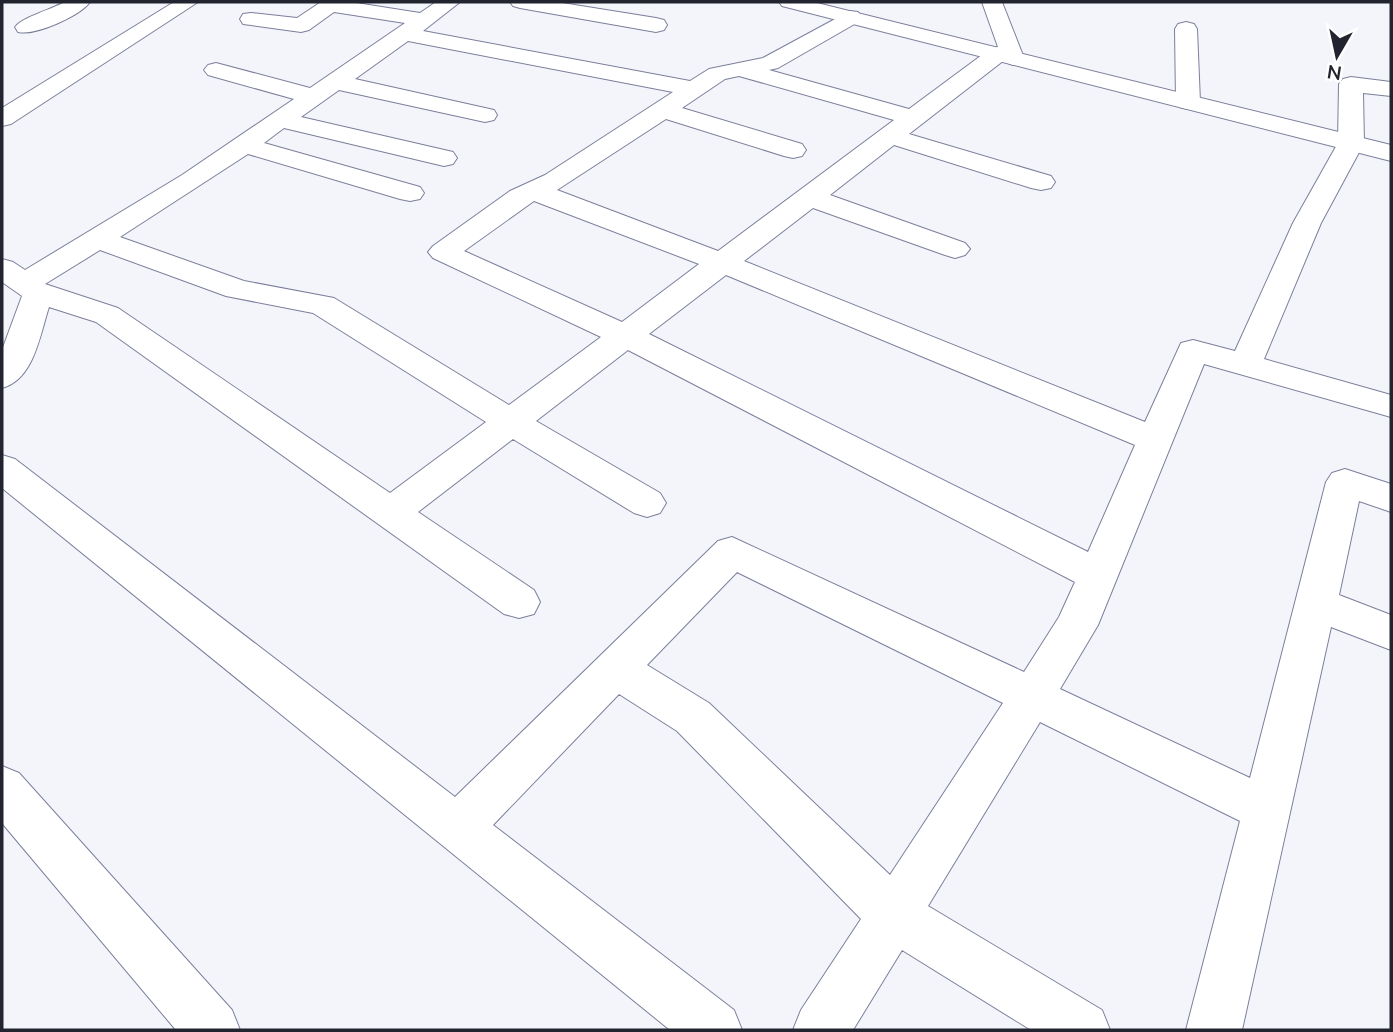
<svg xmlns="http://www.w3.org/2000/svg" width="1393" height="1032" viewBox="0 0 1393 1032" font-family="Mulish,sans-serif">
<style>
.lines{fill:none;stroke-linecap:round;stroke-linejoin:round}
.street-casing{stroke:#7b7f9b;stroke-width:2}
.secondary-casing{stroke:#7b7f9b;stroke-width:2}
.street{fill:#fff;fill-rule:evenodd}
.secondary{fill:#fff;fill-rule:evenodd}
</style>
<rect width="100%" height="100%" fill="#f4f5fb"/>
<g class="lines">
<g class="street-casing">
<path id="street" d="M65 2H90C80 16 35 36 18 32L15 27C23 17 52 9 65 2Z
M174 2H198L11 124 2 126V108Z
M321 2H350L420 13 436 2H460L423 31 690 81 709 69 763 58 850 11 858 12 861 17 858 22 778 68 769 70 909 109 990 49 998 47 982 2H1002L1024 58 1021 63 1013 65 1003 61 909 134 1051 176 1055 182 1051 188 1041 190 1031 188 894 145 830 195 965 243 970 249 965 255 955 258 945 255 813 208 744 261 1145 422 1181 343 1193 340 1235 351 1293 223 1338 143 1339 84 1343 79 1351 77 1391 82V96L1363 93 1364 143 1321 223 1264 359 1391 395V417L1204 364 1098 625 1060 689 1250 778 1326 482 1332 473 1345 469 1391 484V512L1359 501 1339 595 1391 615V650L1331 627 1242 1030H1186L1240 821 1040 722 928 906 1102 1010 1110 1030H1031L902 950 853 1030H793L801 1010 861 919 677 731 619 694 493 825 734 1010 742 1030H670L2 488V455L15 459 455 797 718 541 732 537 1024 672 1059 617 1075 582 628 350 536 421 660 493 666 503 660 513 647 517 634 513 513 439 418 512 534 590 540 602 534 614 519 618 504 614 96 322 49 307C40 334 34 380 2 388V350L22 296 2 282V259L13 262 25 270 182 175 294 99 208 75 204 70 208 65 216 63 310 88 405 23 334 12 309 30 301 32 251 25 243 24 240 19 243 14 251 13 297 18ZM408 41 673 92 545 175 510 191 433 246 428 252 433 258 601 337 509 405 334 298 244 281 120 237 248 154 400 199 410 201 420 199 424 193 420 187 264 143 284 128 444 166 453 164 457 158 453 152 301 117 339 90 485 122 494 120 497 115 494 110 355 79ZM739 76 894 120 718 251 557 190 666 119 784 156 793 158 802 156 806 150 802 144 682 108 725 79ZM534 201 699 264 622 322 464 251ZM100 250 226 296 313 313 486 422 390 493 118 308 45 284ZM726 275 1135 445 1088 552 649 334ZM737 572 1003 703 890 875 709 703 647 665Z
M510 2H556L656 18 664 20 667 25 664 30 656 32 520 8 513 6Z
M1186 22 1194 24 1197 29 1200 102 1197 107 1188 109 1179 107 1176 102 1175 29 1178 24Z
M2 766 19 773 232 1010 240 1030H176L2 823Z"/>
</g>
<g class="secondary-casing">
<path id="secondary" d="M779 2H813L1391 145V161L782 6Z"/>
</g>
<use href="#street" class="street"/>
<use href="#secondary" class="secondary"/>
</g>
<rect width="1393" height="1032" fill="none" stroke="#22242f" stroke-width="7"/>
<g transform="translate(1337 56) rotate(189)" stroke="#ffffff" stroke-width="5" paint-order="stroke">
<path d="M0-5L12 26L0 18L-12 26Z" fill="#22242f"/>
<text y="-10" font-size="19" font-weight="bold" text-anchor="middle" fill="#22242f">N</text>
</g>
</svg>
